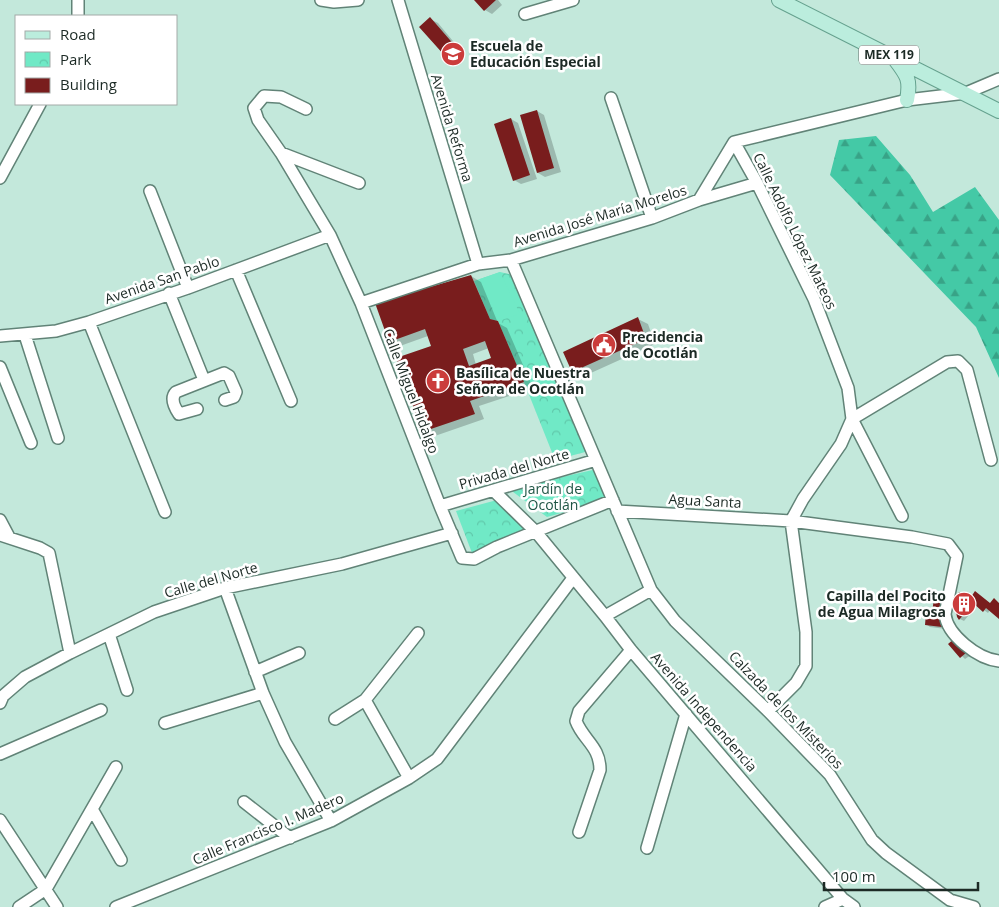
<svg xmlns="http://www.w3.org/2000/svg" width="999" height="907" viewBox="0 0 999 907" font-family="'Open Sans',sans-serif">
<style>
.forest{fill:url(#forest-firs)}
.park{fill:url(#park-crowns)}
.pitch{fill:#70e9c6}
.shadow{fill:#0003;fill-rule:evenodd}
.building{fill:#791d1d;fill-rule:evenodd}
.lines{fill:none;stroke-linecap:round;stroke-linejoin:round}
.minor-casing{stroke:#618377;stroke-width:14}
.major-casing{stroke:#65a18e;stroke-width:16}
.minor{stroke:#fff;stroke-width:11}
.major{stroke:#bbeddd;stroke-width:14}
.labels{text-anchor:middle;stroke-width:5;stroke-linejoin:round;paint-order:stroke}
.shield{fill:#fff;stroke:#606a66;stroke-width:1}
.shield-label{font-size:12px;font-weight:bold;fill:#1c2a25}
.poi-label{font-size:14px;font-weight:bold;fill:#1c2a25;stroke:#fff;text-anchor:start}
.street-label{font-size:14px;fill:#1c2a25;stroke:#fff}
.park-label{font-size:14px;fill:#1f5545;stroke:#fff}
</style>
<defs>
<pattern id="forest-firs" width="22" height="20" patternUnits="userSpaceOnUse" patternTransform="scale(1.25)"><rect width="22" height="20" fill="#44c9a6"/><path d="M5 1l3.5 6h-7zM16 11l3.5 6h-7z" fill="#38a387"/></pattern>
<pattern id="park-crowns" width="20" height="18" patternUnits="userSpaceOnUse" patternTransform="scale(1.25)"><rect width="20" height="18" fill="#70e9c6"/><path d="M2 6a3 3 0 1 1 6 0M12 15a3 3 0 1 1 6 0" fill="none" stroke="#60c8aa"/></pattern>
</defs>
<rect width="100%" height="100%" fill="#c3e8db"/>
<path class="forest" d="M876 136 910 175 933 212 975 187 999 220V378L976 327 830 175 839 140Z"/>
<path class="park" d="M500 272 514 275 589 451 555 460 524 382 498 321 490 319 474 281Z
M597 469 611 499 547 517 509 489Z
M497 500 528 532 472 553 456 511Z"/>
<path class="pitch" d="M500 272 520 314 498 321 480 279Z"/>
<path class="shadow" d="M476 0H498L502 5 492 14 485 10Z
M430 19 438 23 462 52 453 60 446 55Z
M537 111 544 115 561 172 545 177 538 173Z
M511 119 518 123 537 179 521 184 514 180Z
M471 276 481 282 498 323 507 328 533 388 479 406 484 419 432 437 423 431 432 347 428 336 400 346 390 341ZM489 348 492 359 476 365 473 354Z
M638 319 648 324 655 344 582 377 573 371Z
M970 601 990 604 999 603V617L990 610 988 613 977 605 964 621 960 619 957 612Z
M933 613 946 629 930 627 926 624Z
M950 644 971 655 965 659Z"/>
<path class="building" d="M474 0H496L484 11Z
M430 17 456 47 445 56 419 27Z
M537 110 554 168 537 173 520 115Z
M511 118 530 175 513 181 494 124Z
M471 275 490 319 498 321 524 382 470 401 475 414 422 432 396 358 431 346 425 329 389 342 375 303ZM485 341 491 358 469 366 463 349Z
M638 317 646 339 572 372 563 352Z
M975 591 990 603 994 598 999 603V619L986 608 983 612 973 603 959 620 957 617 955 606 959 592 969 600Z
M934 599 946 601 942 617V627L925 625 926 613 932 612Z
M955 638 967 652 960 658 948 644Z"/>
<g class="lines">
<g class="minor-casing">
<path id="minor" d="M78 0V16
M321 0 334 2 358 0
M398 0 478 264
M525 14 573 0
M611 98 652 218
M306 109 281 97 264 96 254 108 258 120 281 153 330 235 361 303 440 506 462 558 474 559 497 547 613 500
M734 142 757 183 814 299 848 388 852 419 841 444 803 499 791 521 806 632V666L796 683 768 711
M281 153 359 183
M0 178 40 104
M150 191 188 288
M699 200 734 142 907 100 966 93 999 79
M511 260 651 590 675 621 768 711 830 775 872 840 886 853 950 900 974 907
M236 270 291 401
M169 293 204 380
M361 303 478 264 511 260 652 218 699 200 757 183
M89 322 165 512
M25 335 58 438
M0 336 56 331 89 322 188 288 330 235
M0 367 31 443
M197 409 179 414C175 408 170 398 176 392L224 373 229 376 236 392 234 397 225 400
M494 491 536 532 605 616 631 650 843 899 854 907
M440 506 596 460
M617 511 791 521 912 537 948 544 957 556 945 614C947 635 978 659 999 661
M902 516 852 419 947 362 958 361 967 370 991 460
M0 520 9 537
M0 535 40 548 49 553 70 653
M225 588 263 693 285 742 331 821
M605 616 651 590
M109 634 127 690
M255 672 299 653
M365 700 409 778
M0 703 3 696 25 677 70 653 154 612 225 588 342 564 452 533
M335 719 365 700 418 633
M165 723 263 693
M0 754 101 710
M244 802 290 838
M92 809 121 860
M0 820 57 907
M579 832 600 770C600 746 583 740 576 721L579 711 631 650
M647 848 686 714
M19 907 46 889 116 767
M116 907 331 821 409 778 437 759 573 578
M825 907 843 899"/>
</g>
<g class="major-casing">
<path id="major" d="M779 0 999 111
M894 58C907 75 911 79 907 100"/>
</g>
<use href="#minor" class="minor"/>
<use href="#major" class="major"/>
</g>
<defs>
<g id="school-disc" transform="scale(1.25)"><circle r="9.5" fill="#cb3c3b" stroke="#fff"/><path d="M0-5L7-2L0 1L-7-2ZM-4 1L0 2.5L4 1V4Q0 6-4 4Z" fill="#fff"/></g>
<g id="civic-disc" transform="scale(1.25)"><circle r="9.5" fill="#cb3c3b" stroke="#fff"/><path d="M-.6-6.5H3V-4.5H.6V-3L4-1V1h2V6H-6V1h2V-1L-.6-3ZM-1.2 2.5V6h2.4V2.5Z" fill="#fff"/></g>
<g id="church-disc" transform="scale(1.25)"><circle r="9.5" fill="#cb3c3b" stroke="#fff"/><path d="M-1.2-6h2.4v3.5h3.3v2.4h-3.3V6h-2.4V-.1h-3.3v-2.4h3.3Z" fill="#fff"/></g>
<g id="building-disc" transform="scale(1.25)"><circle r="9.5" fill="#cb3c3b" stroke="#fff"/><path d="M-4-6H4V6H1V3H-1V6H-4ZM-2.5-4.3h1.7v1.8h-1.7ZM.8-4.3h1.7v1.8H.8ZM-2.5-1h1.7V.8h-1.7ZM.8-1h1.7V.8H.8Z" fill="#fff"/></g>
</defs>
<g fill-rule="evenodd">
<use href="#school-disc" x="453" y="54"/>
<use href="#civic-disc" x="604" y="345"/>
<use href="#church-disc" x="438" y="381"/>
<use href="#building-disc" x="964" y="604"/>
</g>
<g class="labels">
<rect class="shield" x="859" y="45.5" width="60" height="19" rx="4"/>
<g class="shield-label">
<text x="889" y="59">MEX 119</text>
</g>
<g class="poi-label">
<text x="470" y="51">Escuela de<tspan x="470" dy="16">Educación Especial</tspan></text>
<text x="622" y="342">Precidencia<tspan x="622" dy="16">de Ocotlán</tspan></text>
<text x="456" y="378">Basílica de Nuestra<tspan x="456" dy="16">Señora de Ocotlán</tspan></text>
<text x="946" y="601" text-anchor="end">Capilla del Pocito<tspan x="946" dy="16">de Agua Milagrosa</tspan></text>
</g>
<g class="street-label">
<text transform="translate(452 128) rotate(73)" y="5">Avenida Reforma</text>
<text transform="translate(600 216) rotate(-17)" y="5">Avenida José María Morelos</text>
<text transform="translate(795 231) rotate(64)" y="5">Calle Adolfo López Mateos</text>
<text transform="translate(162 280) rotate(-19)" y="5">Avenida San Pablo</text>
<text transform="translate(411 391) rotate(69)" y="5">Calle Miguel Hidalgo</text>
<text transform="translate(514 469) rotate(-16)" y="5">Privada del Norte</text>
<text transform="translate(705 501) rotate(3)" y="5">Agua Santa</text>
<text transform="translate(211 580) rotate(-16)" y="5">Calle del Norte</text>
<text transform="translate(786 710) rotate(46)" y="5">Calzada de los Misterios</text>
<text transform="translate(704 712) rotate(49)" y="5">Avenida Independencia</text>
<text transform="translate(268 829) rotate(-23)" y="5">Calle Francisco I. Madero</text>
</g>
<g class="park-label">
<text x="553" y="494">Jardín de<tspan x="553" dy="16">Ocotlán</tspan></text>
</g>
</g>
<rect x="15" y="15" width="162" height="90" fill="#ffffff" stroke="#a4aaa8"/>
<rect x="25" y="31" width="25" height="8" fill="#bbeddd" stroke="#a4aaa8"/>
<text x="60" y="40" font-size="15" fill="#1c2a25">Road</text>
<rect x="25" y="52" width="25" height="15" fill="url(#park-crowns)" stroke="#a4aaa8"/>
<text x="60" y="65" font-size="15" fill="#1c2a25">Park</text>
<rect x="25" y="78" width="25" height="15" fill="#791d1d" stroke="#a4aaa8"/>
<text x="60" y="90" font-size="15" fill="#1c2a25">Building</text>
<path d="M824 882v8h154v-8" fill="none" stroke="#1c2a25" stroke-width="2.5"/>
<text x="832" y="882" font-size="15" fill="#1c2a25" stroke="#ffffff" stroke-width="4" paint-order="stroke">100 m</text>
</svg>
